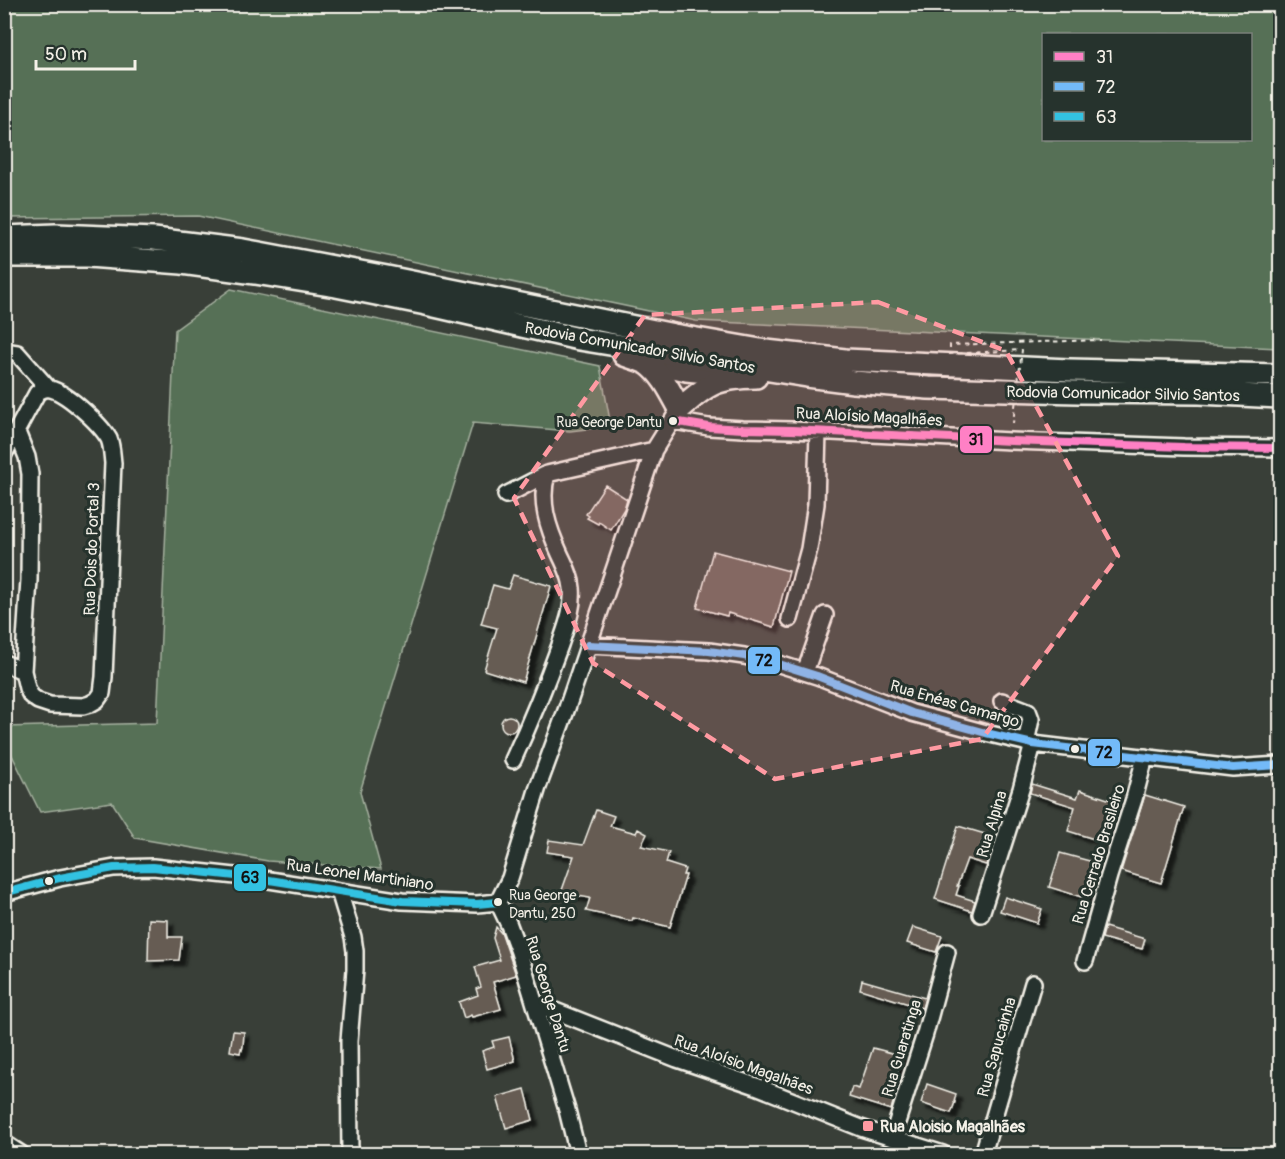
<svg xmlns="http://www.w3.org/2000/svg" width="1285" height="1159" viewBox="0 0 1285 1159" font-family="Pangolin,sans-serif">
<style>
.green{fill:#567056;stroke:#a5b09f;stroke-width:1.5;fill-rule:evenodd}
.building{fill:#665b52;stroke:#f4f1e8;stroke-width:1.5;filter:url(#shadow)}
.lines{fill:none;stroke-linecap:round;stroke-linejoin:round}
.minor-casing{stroke:#f4f1e8;stroke-width:20}
.highway-casing{stroke:#f4f1e8;stroke-width:26}
.path{stroke:#f4f1e8;stroke-width:2;stroke-dasharray:4.5 4.5;stroke-linecap:butt}
.minor{stroke:#26332d;stroke-width:15}
.highway{stroke:#26332d;stroke-width:21}
.path-bridge{stroke:#f4f1e8;stroke-width:2;stroke-dasharray:4.5 4.5;stroke-linecap:butt}
.bus-1-casing{stroke:#26332d;stroke-width:12}
.bus-2-casing{stroke:#26332d;stroke-width:12}
.bus-3-casing{stroke:#26332d;stroke-width:12}
.bus-1{stroke:#ff80c5;stroke-width:8}
.bus-2{stroke:#73baf8;stroke-width:8}
.bus-3{stroke:#33c2e2;stroke-width:8}
.marked{fill:#ff9aa2;fill-opacity:0.2;stroke:#ff9aa2;stroke-width:4.5;stroke-dasharray:12 8;stroke-linejoin:round}
.bus-dot{fill:#f4f1e8;stroke:#26332d;stroke-width:2}
.poi-dot{fill:#ff9aa2;stroke:#26332d;stroke-width:2}
.labels{text-anchor:middle;stroke-width:6;stroke-linejoin:round;paint-order:stroke}
.bus-label{font-size:14px;fill:#f4f1e8;stroke:#26332d;text-anchor:end}
.street-label{font-size:16px;fill:#f4f1e8;stroke:#26332d}
.poi-label{font-size:16px;font-weight:bold;fill:#f4f1e8;stroke:#26332d;text-anchor:start}
.line-badge{stroke:#26332d;stroke-width:2}
.pale-badge-label{font-size:16px;text-anchor:middle;font-weight:bold;fill:#111}
</style>
<defs>
<filter id="shadow"><feDropShadow dx="5.5" dy="5.5" stdDeviation="1.5" flood-color="#0009"/></filter>
</defs>
<rect width="100%" height="100%" fill="#393f38"/>
<filter id="ink" filterUnits="userSpaceOnUse"><feTurbulence type="fractalNoise" baseFrequency=".0167" numOctaves="2"/><feDisplacementMap in="SourceGraphic" scale="12" xChannelSelector="R" yChannelSelector="G"/><feConvolveMatrix kernelMatrix="1 2 1 2 8 2 1 2 1" color-interpolation-filters="sRGB"/></filter>
<g filter="url(#ink)">
<path class="green" d="M4 5H1280V348L696 321 198 216 5 218ZM1044 34H1250V140H1044Z
M231 289 600 366 611 426 570 431 473 423 360 792 381 869 268 861 135 838 112 802 40 812 5 741V727L157 723 175 330Z"/>
<path class="building" d="M605 485 627 499 624 509 611 530 599 522 598 524 587 518 589 516 586 514Z
M713 551 789 571 774 627 728 613 727 616 697 608Z
M513 575 551 586 523 682 484 670 497 628 481 624 493 585 508 589Z
M501 724a8 8 0 1 1 16 0a8 8 0 1 1-16 0Z
M1032 784 1077 798 1080 790 1117 802 1104 842 1068 831 1075 807 1030 793Z
M1145 795 1184 807 1161 883 1121 871Z
M596 810 614 816 610 826 636 833 638 829 647 834 641 846 669 852 666 863 685 869 683 875H686L670 927 633 918 632 921 586 911 590 898 561 893 574 856 547 852 549 840 583 845Z
M958 826 995 837 986 865 967 859 957 886H959L956 895 975 901 972 911 935 899Z
M1060 853 1097 863 1091 885H1089L1085 898 1049 887Z
M1005 897 1042 909 1037 923 1000 911Z
M149 919 168 920V937H182L179 960 148 961Z
M496 927 502 934 516 975 493 982 501 1009 472 1017 471 1015 464 1018 459 1002 478 995 476 989 481 987 475 967 500 960 493 938Z
M913 927 942 936 936 952 907 943Z
M1105 927 1145 939 1142 949 1102 938Z
M862 980 925 998 922 1008 860 989Z
M233 1031 244 1032 243 1046 242 1050 241 1049 240 1053 230 1051Z
M509 1037 515 1061 487 1069 482 1051 494 1047 492 1041Z
M873 1048 903 1056 887 1097 894 1099 891 1110 849 1097 852 1087 859 1089Z
M927 1084 956 1094 954 1102H955L951 1113 921 1103Z
M525 1089 533 1120 506 1128 497 1097Z"/>
<g class="lines">
<g class="minor-casing">
<path id="minor" d="M4 351 17 353 48 388
M649 364 686 373 726 377
M673 421 709 427 743 429 792 430 1011 441 1184 447 1280 448
M4 454 37 393C40 391 42 389 46 389 61 386 101 425 109 439 112 446 112 455 113 463L104 677 102 693 97 700 90 704 83 706 50 705 38 701 31 696 27 688 23 671 29 580 30 474 27 457 17 432
M506 495 547 474 654 450
M790 619 809 549 816 504 818 431
M588 645 709 651 744 656 779 664 817 676 912 713 986 733 1033 744 1233 768 1280 765
M4 663 23 671
M805 672 825 615
M1002 701 1028 711 1031 719 1026 743
M513 760C530 723 546 684 560 645 566 627 574 608 572 588 571 575 565 565 560 554 548 528 539 502 547 474
M339 891 353 937 355 951V970L349 1041 350 1154
M4 893 60 878 114 868 153 867 263 879 402 901 477 904 498 902
M498 902 510 878 538 787 567 708 616 564 654 450 677 413
M498 902 509 925 519 952 567 1110 578 1154
M981 914 1021 789 1033 744
M1085 961 1109 876 1134 799 1145 757
M535 1003 677 1059 756 1086 861 1128 943 1154
M892 1138 925 1034 947 952
M4 1143 21 1154
M983 1154 1033 983"/>
</g>
<g class="highway-casing">
<path id="highway" d="M4 237 56 235 154 239 243 250 387 277 674 335 766 351 845 360 1069 370 1280 375
M4 256H88L182 263 255 273 336 286 426 304 579 339 807 376 854 382 928 388 1078 392 1199 393 1280 397
M624 355C632 358 641 360 648 364 663 375 671 393 680 409 708 383 718 378 756 377"/>
</g>
<path class="path" d="M950 349V345L1101 340"/>
<use href="#minor" class="minor"/>
<use href="#highway" class="highway"/>
<path class="path-bridge" d="M949 354 1022 350 1013 423"/>
<g class="bus-1-casing">
<path id="bus-1" d="M673 421 709 427 743 429 792 430 1011 441 1184 447 1280 448"/>
</g>
<g class="bus-2-casing">
<path id="bus-2" d="M588 645 709 651 744 656 779 664 817 676 912 713 986 733 1033 744 1233 768 1280 765"/>
</g>
<g class="bus-3-casing">
<path id="bus-3" d="M4 893 60 878 114 868 153 867 263 879 402 901 477 904 498 902"/>
</g>
<use href="#bus-1" class="bus-1"/>
<use href="#bus-2" class="bus-2"/>
<use href="#bus-3" class="bus-3"/>
</g>
</g>
<path class="marked" d="M878 302 1006 351 1118 556 982 739 775 779 593 663 514 498 645 315Z"/>
<g class="bus-dot">
<circle cx="673" cy="421" r="5"/>
<circle cx="1075" cy="749" r="5"/>
<circle cx="49" cy="881" r="5"/>
<circle cx="498" cy="902" r="5"/>
</g>
<rect class="poi-dot" x="862" y="1120" width="12" height="12" rx="3"/>
<g class="labels">
<g class="bus-label">
<text x="662" y="427">Rua George Dantu</text>
<text x="509" y="900" text-anchor="start">Rua George<tspan x="509" dy="18">Dantu, 250</tspan></text>
</g>
<g class="street-label">
<text transform="translate(640 347) rotate(10)" y="6">Rodovia Comunicador Silvio Santos</text>
<text transform="translate(1123 393) rotate(1)" y="6">Rodovia Comunicador Silvio Santos</text>
<text transform="translate(869 416) rotate(3)" y="6">Rua Aloísio Magalhães</text>
<text transform="translate(91 549) rotate(-88)" y="6">Rua Dois do Portal 3</text>
<text transform="translate(955 703) rotate(16)" y="6">Rua Enéas Camargo</text>
<text transform="translate(991 824) rotate(-73)" y="6">Rua Alpina</text>
<text transform="translate(1098 854) rotate(-73)" y="6">Rua Cerrado Brasileiro</text>
<text transform="translate(360 874) rotate(8)" y="6">Rua Leonel Martiniano</text>
<text transform="translate(549 994) rotate(73)" y="6">Rua George Dantu</text>
<text transform="translate(996 1047) rotate(-74)" y="6">Rua Sapucainha</text>
<text transform="translate(901 1048) rotate(-73)" y="6">Rua Guaratinga</text>
<text transform="translate(744 1064) rotate(20)" y="6">Rua Aloísio Magalhães</text>
</g>
<g class="poi-label">
<text x="880" y="1132">Rua Aloisio Magalhães</text>
</g>
</g>
<g class="line-badge">
<rect x="959" y="425" width="34" height="29" rx="6" fill="#ff80c5"/>
<rect x="747" y="646" width="34" height="29" rx="6" fill="#73baf8"/>
<rect x="1087" y="738" width="34" height="29" rx="6" fill="#73baf8"/>
<rect x="233" y="863" width="34" height="29" rx="6" fill="#33c2e2"/>
</g>
<g class="pale-badge-label">
<text x="976" y="445">31</text>
<text x="764" y="666">72</text>
<text x="1104" y="758">72</text>
<text x="250" y="883">63</text>
</g>
<rect width="1285" height="1159" fill="none" stroke="#26332d" stroke-width="24"/>
<rect x="12" y="12" width="1261" height="1135" fill="none" stroke="#f4f1e8" stroke-width="2" filter="url(#ink)"/>
<rect x="1042" y="33" width="210" height="108" fill="#26332d" stroke="#787f78" stroke-width="1.5"/>
<rect x="1054" y="52" width="30" height="9" fill="#ff80c5" stroke="#787f78" stroke-width="1.5"/>
<text x="1096" y="63" font-size="18" fill="#f4f1e8">31</text>
<rect x="1054" y="82" width="30" height="9" fill="#73baf8" stroke="#787f78" stroke-width="1.5"/>
<text x="1096" y="93" font-size="18" fill="#f4f1e8">72</text>
<rect x="1054" y="112" width="30" height="9" fill="#33c2e2" stroke="#787f78" stroke-width="1.5"/>
<text x="1096" y="123" font-size="18" fill="#f4f1e8">63</text>
<path d="M36 60v9h99v-9" fill="none" stroke="#f4f1e8" stroke-width="3"/>
<text x="45" y="60" font-size="18" fill="#f4f1e8" stroke="#26332d" stroke-width="4.5" paint-order="stroke">50 m</text>
</svg>
